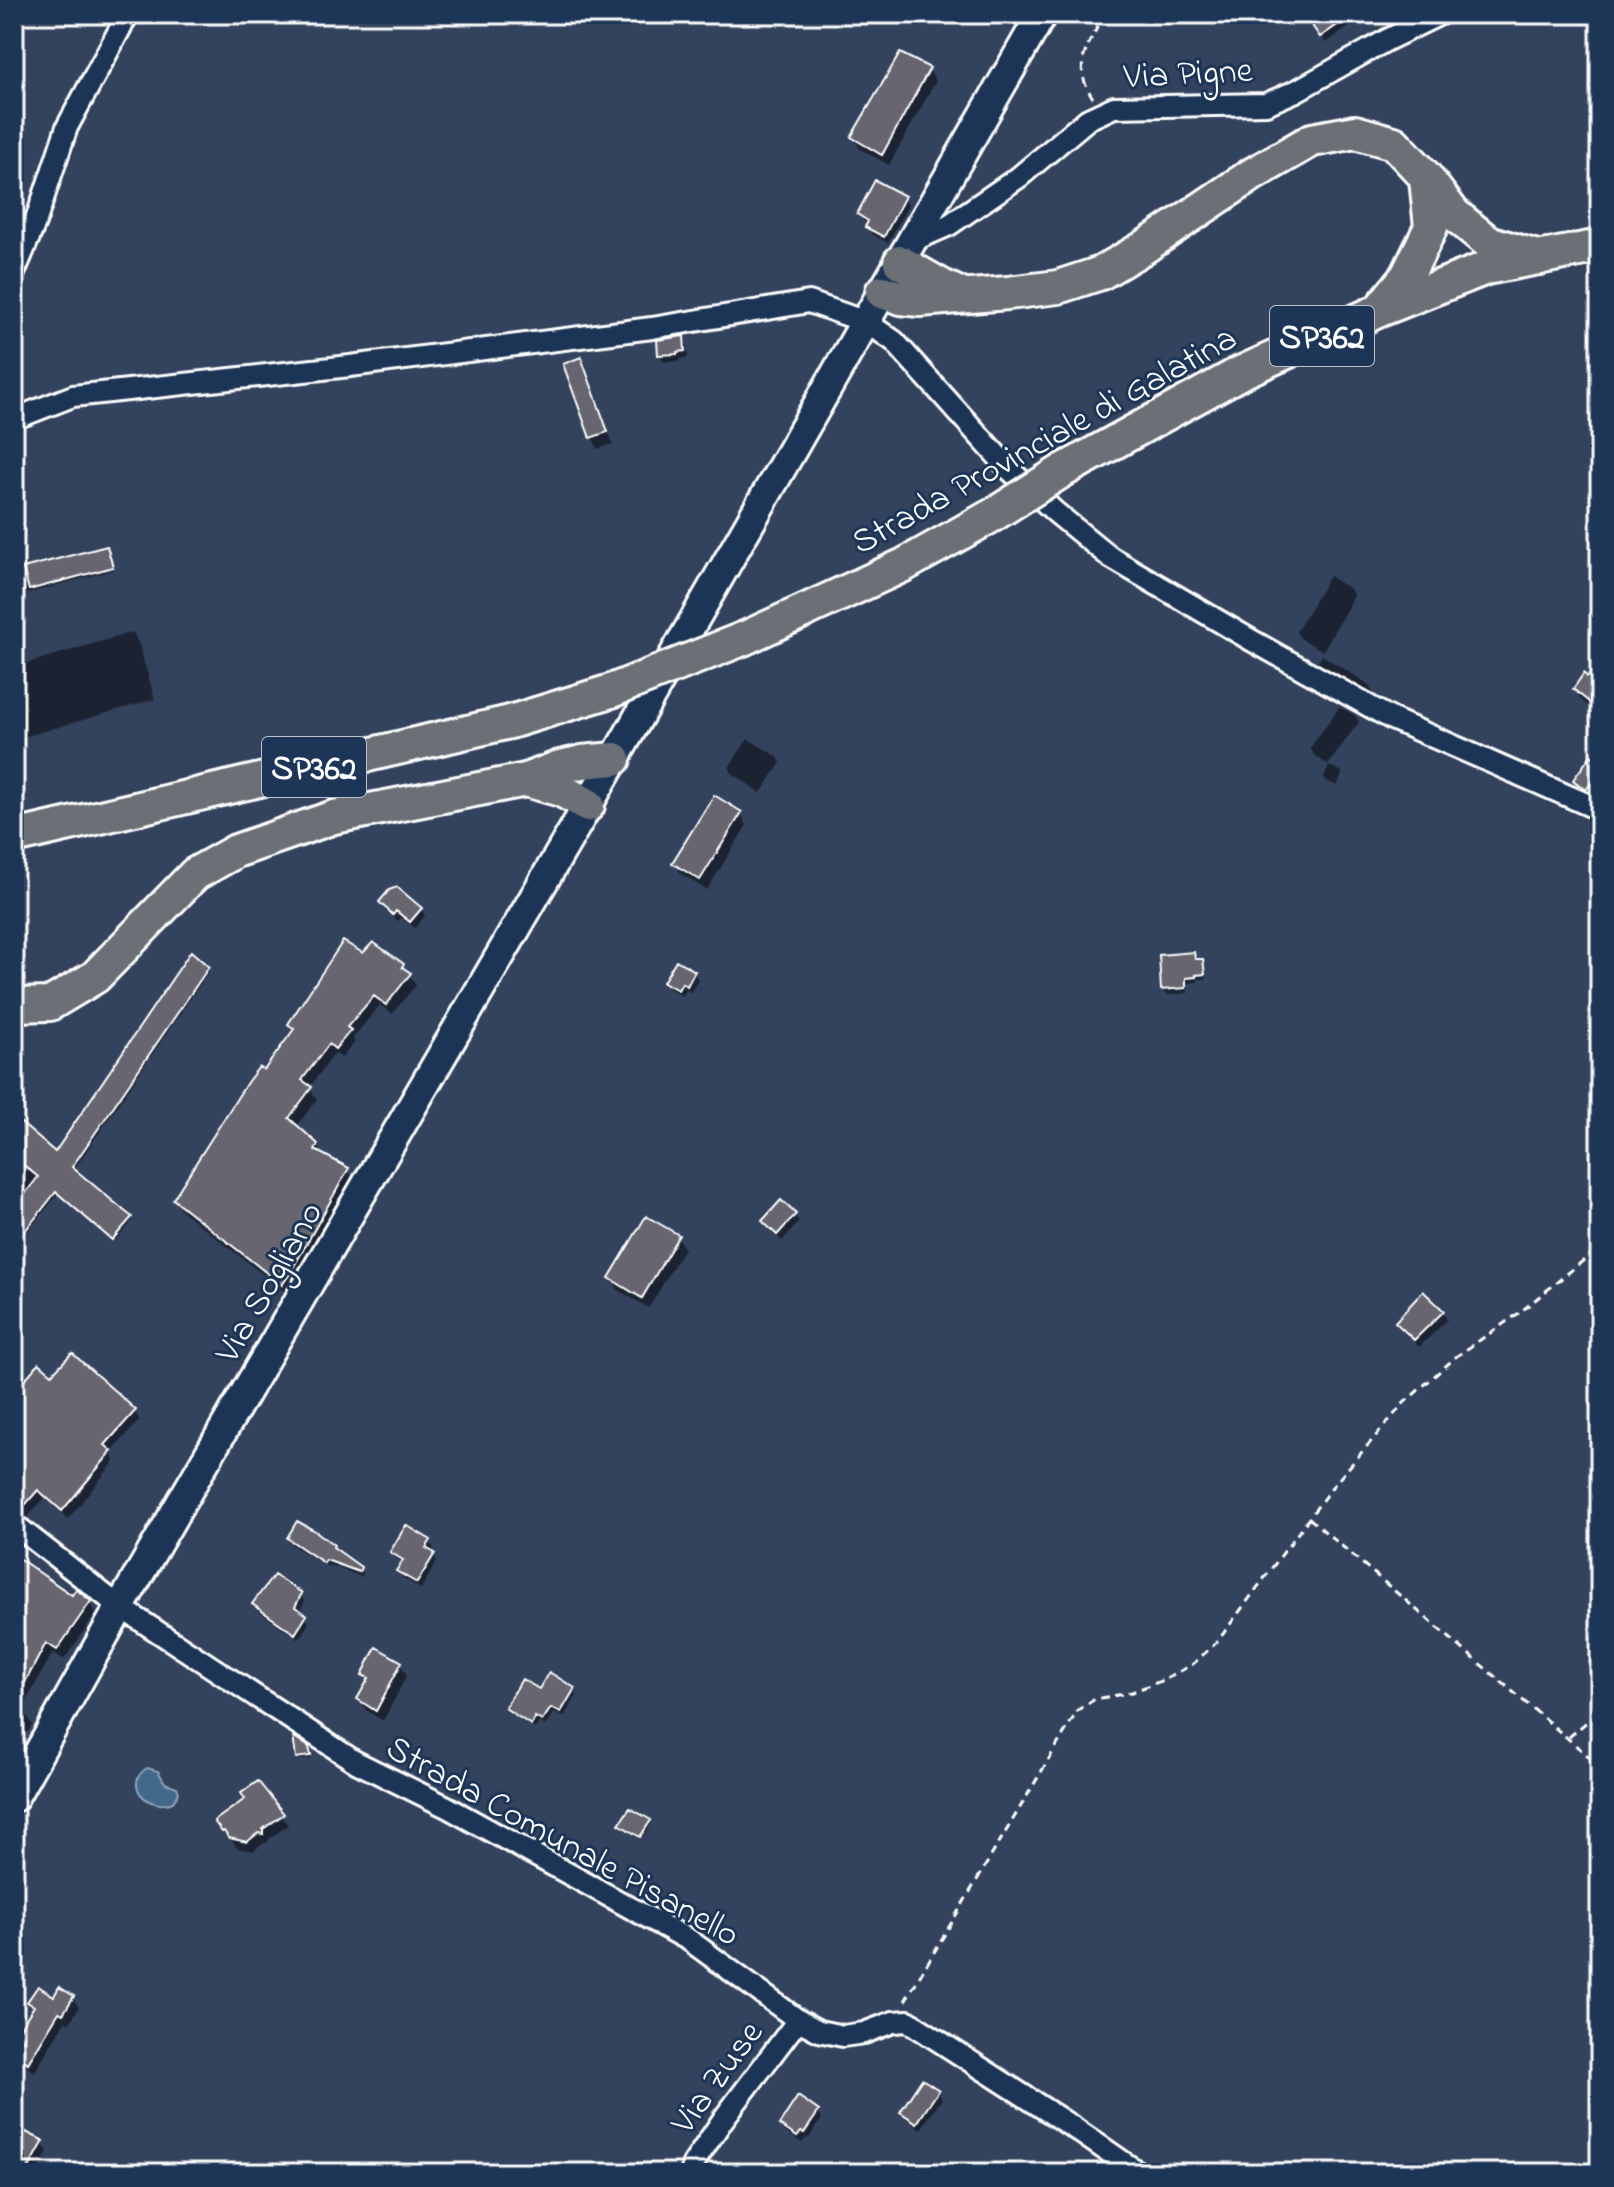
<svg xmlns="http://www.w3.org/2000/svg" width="1614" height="2187" viewBox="0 0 1614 2187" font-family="'Indie Flower',sans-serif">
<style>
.water{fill:#42688a;stroke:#8ea4b9;stroke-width:2}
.shadow{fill:#0007}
.building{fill:#666570;stroke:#fff;stroke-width:2}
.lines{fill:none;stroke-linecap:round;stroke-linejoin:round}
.street-casing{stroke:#fff;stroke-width:26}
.secondary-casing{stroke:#fff;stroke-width:34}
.primary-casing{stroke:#fff;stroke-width:38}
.path{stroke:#fff;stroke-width:3;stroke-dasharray:8 6;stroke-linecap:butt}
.street{stroke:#1d3557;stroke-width:20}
.secondary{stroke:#1d3557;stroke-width:28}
.primary{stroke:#6b6f75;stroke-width:32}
.primary-bridge-casing{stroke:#fff;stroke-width:38;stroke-linecap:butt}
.primary-bridge{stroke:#6b6f75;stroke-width:32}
.labels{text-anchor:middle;stroke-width:6;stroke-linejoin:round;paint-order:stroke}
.shield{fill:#1d3557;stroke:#bbc2cd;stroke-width:2}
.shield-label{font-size:34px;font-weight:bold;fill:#fff}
.street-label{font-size:36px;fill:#fff;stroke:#1d3557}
</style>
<rect width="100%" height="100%" fill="#33435e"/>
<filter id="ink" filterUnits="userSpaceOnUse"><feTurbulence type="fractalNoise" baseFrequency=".0125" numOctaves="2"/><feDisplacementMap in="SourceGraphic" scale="16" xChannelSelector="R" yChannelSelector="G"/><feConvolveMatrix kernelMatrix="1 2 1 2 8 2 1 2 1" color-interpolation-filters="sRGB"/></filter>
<g filter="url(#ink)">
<path class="water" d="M147 1768 158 1771 165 1783 177 1787 179 1793 173 1802C148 1812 122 1784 147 1768Z"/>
<path class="shadow" d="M1328 14H1349L1355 23 1326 43 1318 32Z
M929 70 936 81 889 165 860 149 853 137Z
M904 198 908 205 888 243 872 234 867 227 869 224 864 222 860 214Z
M683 338 687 345 688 358 680 359V361L664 362 660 355Z
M580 359 587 371 613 444 598 449 592 437Z
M106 548 113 570 14 597V572Z
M1329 576 1350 589 1354 596 1323 651 1300 638 1296 632Z
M133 632 138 642 155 699 14 740V667Z
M1322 655 1368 684 1376 699 1322 669 1318 661Z
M1600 666V715L1581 700 1575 689Z
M1339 707 1355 715 1359 722 1328 765 1314 755 1310 748Z
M748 739 777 756 781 763 761 793 733 774 729 767Z
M1329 766 1341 771 1342 774 1337 786 1326 781 1324 778Z
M1600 766V780L1590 794 1579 786 1576 780Z
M741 814 747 825 707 890 681 874 674 863Z
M381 902 421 909 425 916 415 928 401 918 398 921 385 910Z
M1193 954 1196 959 1202 961 1205 966 1206 979H1198V982L1187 983 1188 993 1166 995 1163 990Z
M363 956 402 965 416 985 392 1014 380 1005 353 1038 355 1042 342 1058 335 1053 309 1088 317 1099 296 1127 317 1145 324 1157 348 1170 354 1180 288 1294 181 1210 175 1199 295 1031 291 1024Z
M207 968 209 971 73 1171 132 1221 114 1242 58 1194 14 1249V1120L55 1155Z
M694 972 698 980 691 992 686 990 682 996 670 989 666 982Z
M795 1215 799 1222 782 1241 768 1229 764 1221Z
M677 1237 684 1248 649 1308 618 1290 612 1278Z
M1443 1312 1447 1320 1419 1347 1401 1330 1397 1323Z
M14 1389 134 1411 140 1420 111 1453 115 1461 68 1519 45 1498 26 1519 14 1510Z
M289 1538 333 1546 336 1552 360 1568 363 1574 362 1577 329 1565 328 1567 292 1545Z
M429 1541 434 1549 431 1553 437 1561 421 1589 403 1578 398 1571 403 1563 397 1559 393 1552Z
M14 1557 73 1598 89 1602 96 1613 64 1660 53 1652 21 1711 26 1714 32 1725 23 1739 14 1733Z
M301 1595 305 1601 299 1612 305 1616 309 1623 299 1639 258 1611 254 1604Z
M400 1664 407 1675 383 1721 366 1710 359 1699 369 1683 364 1675Z
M574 1690 577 1695 564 1717 554 1713 545 1726 539 1722 535 1729 511 1713 508 1708 539 1692Z
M309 1752 311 1759 300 1760 298 1757Z
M258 1784 288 1825 268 1840V1843H264L253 1851 237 1848 231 1840 229 1841 217 1821 247 1800Z
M649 1821 651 1824 643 1837 622 1823Z
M55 1998H73L79 2008 69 2024 65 2021 35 2072 21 2063 15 2053 22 2043 18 2036 34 2010 30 2002Z
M938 2091 942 2099 921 2129 907 2119 902 2112Z
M818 2112 822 2119 808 2139 806 2138 802 2143 785 2132 781 2125Z
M14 2127 42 2143 48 2152 37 2173H14Z"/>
<path class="building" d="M1325 14H1353L1320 37 1311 24Z
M900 53 930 68 882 155 851 137Z
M875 180 905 196 884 237 865 227 868 221 857 214Z
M684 336 685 351 677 352V354L658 355 657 340Z
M581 357 608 432 590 438 563 364Z
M107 546 113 567 29 590 23 568Z
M1600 663V711L1573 689 1584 673 1587 677Z
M1591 755 1600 763V770L1586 790 1573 780Z
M714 795 742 812 700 880 672 863Z
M397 887 422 908 410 922 396 911 393 915 379 902 389 890Z
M343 941 363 953 373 942 404 964 402 967 411 973 386 1005 374 996 347 1027 351 1030 335 1049 329 1044 302 1080 312 1087 289 1118 318 1144 315 1150 349 1168 289 1275 282 1285 173 1199 248 1081 259 1067 264 1070 294 1029 288 1024Z
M191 951 209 967 72 1167 132 1217 112 1240 56 1192 14 1245V1208L38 1177 14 1157V1117L55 1152Z
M1194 952 1195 959H1203L1205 974 1196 975V977L1186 978V988L1161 990 1159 955Z
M676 960 695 971 687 986 682 983 678 990 663 982Z
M781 1200 796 1214 777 1235 762 1221Z
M646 1216 679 1235 642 1298 609 1278Z
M1423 1291 1444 1311 1414 1340 1395 1322Z
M72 1353 136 1410 105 1445 112 1451 62 1511 38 1490 19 1512 14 1511V1392L39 1363 52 1374Z
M297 1521 317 1532 334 1545 333 1547 361 1567 359 1572 326 1560 324 1563 287 1538Z
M406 1525 431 1540 426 1548 435 1553 417 1583 396 1571 403 1560 390 1552Z
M14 1555 72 1595 76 1589 91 1601 57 1650 46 1643 14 1703Z
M274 1575 302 1593 295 1607 307 1615 295 1634 252 1604Z
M376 1647 402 1662 376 1711 357 1699 369 1678 362 1675Z
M549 1672 575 1688 561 1712 551 1708 542 1721 535 1717 531 1725 505 1708 522 1679 539 1689Z
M293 1736 309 1747 311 1756 296 1758Z
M258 1781 284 1814 263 1829V1834L258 1833 247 1842 229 1838 224 1831 222 1832 214 1821 245 1799 241 1793Z
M630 1808 651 1820 640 1837 619 1824Z
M38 1986 54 1996 59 1987 74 1996 63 2014 59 2012 28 2063 14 2054 22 2039 15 2036 34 2006 27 2002Z
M922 2079 939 2090 917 2123 900 2112Z
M798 2096 819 2111 804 2133 801 2132 797 2137 779 2125Z
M14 2126 44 2141 26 2173H14Z"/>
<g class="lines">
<g class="street-casing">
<path id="street" d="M912 241 949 225 1019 177 1088 119 1114 107 1266 104 1296 91 1387 40 1440 14
M14 273 35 223 67 127 128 14
M14 419 73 396 350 366 652 328 809 302 866 322 894 341 1011 471 1055 512 1110 557 1251 640 1392 719 1600 810
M14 1524 120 1607 356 1762 447 1807 689 1940 798 2020 819 2031 843 2036 864 2033 893 2022 908 2021 1074 2128 1139 2173
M692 2173 693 2164 724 2118 798 2020"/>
</g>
<g class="secondary-casing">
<path id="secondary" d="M14 1797 120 1607 588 805 1042 14"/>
</g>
<g class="primary-casing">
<path id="primary" d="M900 262 942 286 964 296
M882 292 901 298 920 300 1008 293 1058 287 1101 273 1143 248 1253 174 1312 140 1355 132 1394 143 1425 176 1454 214 1488 242 1540 258
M1380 309 1407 276 1431 227 1426 179
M1062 471 1240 373 1380 310 1486 268 1600 246
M745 638 904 565 993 515
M526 780 561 790 588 805
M14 837 510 722 611 691
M14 1005 50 1004 95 977 195 874 236 851 334 817 526 780 560 767 582 762 614 759"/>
</g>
<path class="path" d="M1093 98C1070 64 1089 46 1104 14
M1309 1518 1600 1766
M1569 1737 1589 1720 1600 1706
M905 2001 1078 1710 1095 1699 1129 1693 1166 1679 1193 1664 1217 1642 1332 1487 1404 1403 1457 1356 1519 1313 1600 1247"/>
<use href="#street" class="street"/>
<use href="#secondary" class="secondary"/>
<use href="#primary" class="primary"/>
<g class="primary-bridge-casing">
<path id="primary-bridge" d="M993 515 1062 471
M611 691 745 638"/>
</g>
<use href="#primary-bridge" class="primary-bridge"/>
</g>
</g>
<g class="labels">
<g class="shield">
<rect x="1270" y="306" width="104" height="60" rx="6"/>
<rect x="262" y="737" width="104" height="60" rx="6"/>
</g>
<g class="shield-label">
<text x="1322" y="348">SP362</text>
<text x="314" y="779">SP362</text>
</g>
<g class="street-label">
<text transform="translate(1188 71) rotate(-3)" y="13">Via Pigne</text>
<text transform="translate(1043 438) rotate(-29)" y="13">Strada Provinciale di Galatina</text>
<text transform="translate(267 1281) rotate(-60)" y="13">Via Sogliano</text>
<text transform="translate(564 1839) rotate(29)" y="13">Strada Comunale Pisanello</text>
<text transform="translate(715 2076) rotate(-54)" y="13">Via Zuse</text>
</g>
</g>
<rect width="1614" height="2187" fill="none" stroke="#1d3557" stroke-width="48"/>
<rect x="24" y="24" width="1566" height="2139" fill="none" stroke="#fff" stroke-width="3" filter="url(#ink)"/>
</svg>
